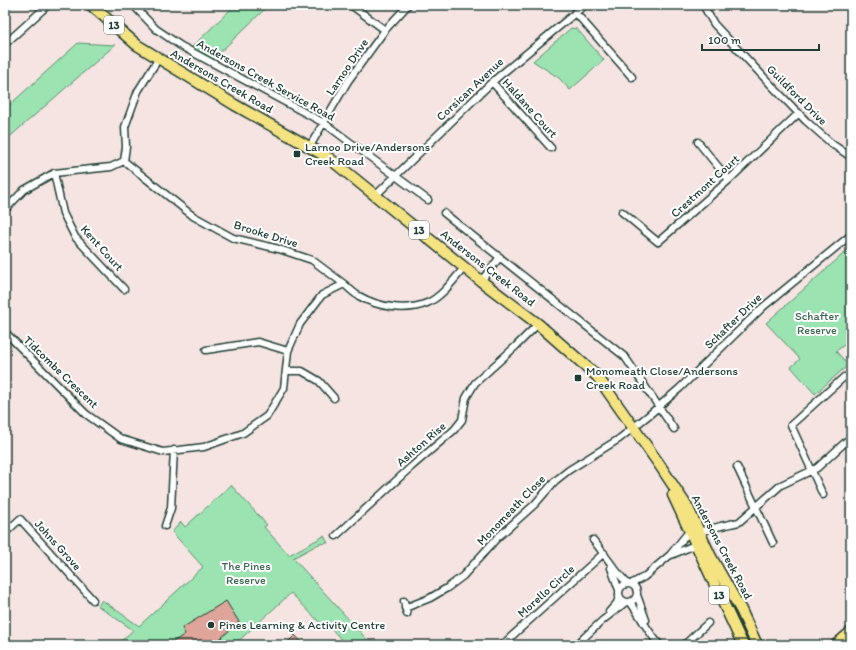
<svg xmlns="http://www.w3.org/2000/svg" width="856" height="650" viewBox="0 0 856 650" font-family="Itim,sans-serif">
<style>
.green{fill:#9be3b0;stroke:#5d9072}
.building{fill:#dfa59b;stroke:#1f3d34}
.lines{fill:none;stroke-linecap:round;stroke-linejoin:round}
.street-casing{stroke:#1f3d34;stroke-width:9}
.primary-casing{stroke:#1f3d34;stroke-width:13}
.street{stroke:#fff;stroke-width:6}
.primary{stroke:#f5e382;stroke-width:10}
.poi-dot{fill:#1f3d34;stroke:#fff;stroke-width:1.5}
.labels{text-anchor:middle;stroke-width:4;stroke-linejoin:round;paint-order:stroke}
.shield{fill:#fff;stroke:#627771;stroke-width:1}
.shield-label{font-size:11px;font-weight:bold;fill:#1f3d34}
.street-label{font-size:12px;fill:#1f3d34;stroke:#fff}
.poi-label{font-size:12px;fill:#1f3d34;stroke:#fff;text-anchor:start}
.park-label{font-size:12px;fill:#3e6653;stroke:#fff}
</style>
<rect width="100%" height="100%" fill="#f5e4e1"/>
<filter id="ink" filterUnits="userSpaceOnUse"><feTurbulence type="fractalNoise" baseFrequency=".025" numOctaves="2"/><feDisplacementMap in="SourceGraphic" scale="8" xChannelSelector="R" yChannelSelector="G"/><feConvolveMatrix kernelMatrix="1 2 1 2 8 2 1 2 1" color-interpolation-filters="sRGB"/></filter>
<g filter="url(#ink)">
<path class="green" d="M235 5H269L210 62 189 50Z
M571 28 577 29 604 60 570 90 559 78 533 61Z
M78 43 115 45 5 141V109Z
M851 247V340L836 351 848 365 815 394 791 367 800 359 766 323Z
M231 485 267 525 264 527 289 555 324 536 328 543 319 544 293 558 372 645H346L330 627 327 630 291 593 234 645H117L133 630 98 606 102 600 139 626 203 567 172 532 181 522 185 527Z"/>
<path class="building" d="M226 601 239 622 213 645H169L185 634 182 628Z
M295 635 304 645H285Z"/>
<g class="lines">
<g class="street-casing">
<path id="street" d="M133 5 156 29 181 46 324 123 428 200
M351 5 385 30
M703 5 714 24 774 88 806 121 832 144 851 157
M575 12 632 77
M5 44 48 5
M492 82 551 148
M698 142 729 180
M310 146 348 81 385 30 408 5
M124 161 193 216 233 238 279 249 312 260 344 284
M124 161 126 147 125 127 138 91 159 58
M54 173 63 213 75 237 124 289
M376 195 492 82 585 5
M5 210 24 190 54 173 111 167 124 161
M622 212 658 242 729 180 799 113
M444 213 625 357 674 429
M481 281 500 257
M5 332 86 414 121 439 163 452 204 447 243 433 267 416 284 388 288 351 300 324 322 295 344 284C349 288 353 293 359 296 378 307 406 312 427 303 442 297 454 279 465 267
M206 350 258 342 288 351
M286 371H302L319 381 334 398
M737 467 773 543
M823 495 791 425 844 377
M165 526 171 508 174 450
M699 532 721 526 739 522 781 485 817 468 851 437
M5 533 20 519 93 600
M336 536 411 467 454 430 462 420 466 398 475 383 516 346 538 324
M593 540C605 554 614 570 627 583
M671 555 697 544
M611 568 619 590
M619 593a9 9 0 1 1 18 0a9 9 0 1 1-18 0Z
M631 584 644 577 670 555 691 529
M637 595 646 620
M404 601 407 614
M630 602C641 616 648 633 660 645
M405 608 430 598 447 588 463 576 497 538 535 504 555 481 569 470 619 439 649 415 680 388 763 307 851 235
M609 612 617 603 619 596
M502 645 604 553
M576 645 603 620 626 602
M684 645 708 623"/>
</g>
<g class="primary-casing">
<path id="primary" d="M91 5 137 45 235 105 329 158 481 281 538 324 597 376 659 464 688 508 711 557 741 610 757 645
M673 495 743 645
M836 645 851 632"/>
</g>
<use href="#street" class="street"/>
<use href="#primary" class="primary"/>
</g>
</g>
<g class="poi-dot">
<rect x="293" y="150" width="8" height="8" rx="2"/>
<rect x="574" y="374" width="8" height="8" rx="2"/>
<circle cx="211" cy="625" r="4"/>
</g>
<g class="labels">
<g class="shield">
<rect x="104" y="16" width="20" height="18" rx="3"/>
<rect x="409" y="221" width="20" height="18" rx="3"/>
<rect x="709" y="586" width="20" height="18" rx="3"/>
</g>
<g class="shield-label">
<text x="114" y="29">13</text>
<text x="419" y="234">13</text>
<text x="719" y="599">13</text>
</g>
<g class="street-label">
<text transform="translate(347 67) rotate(-56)" y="4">Larnoo Drive</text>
<text transform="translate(266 80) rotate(29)" y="4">Andersons Creek Service Road</text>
<text transform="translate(222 81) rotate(30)" y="4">Andersons Creek Road</text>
<text transform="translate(470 89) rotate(-43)" y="4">Corsican Avenue</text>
<text transform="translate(797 95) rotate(45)" y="4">Guildford Drive</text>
<text transform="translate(530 108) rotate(48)" y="4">Haldane Court</text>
<text transform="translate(705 186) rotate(-42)" y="4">Crestmont Court</text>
<text transform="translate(266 234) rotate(17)" y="4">Brooke Drive</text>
<text transform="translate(102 248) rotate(48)" y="4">Kent Court</text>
<text transform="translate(488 268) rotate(38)" y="4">Andersons Creek Road</text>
<text transform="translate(733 321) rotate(-44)" y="4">Schafter Drive</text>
<text transform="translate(61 372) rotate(44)" y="4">Tidcombe Crescent</text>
<text transform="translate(421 444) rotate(-41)" y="4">Ashton Rise</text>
<text transform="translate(511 510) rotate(-46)" y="4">Monomeath Close</text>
<text transform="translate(58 545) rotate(48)" y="4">Johns Grove</text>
<text transform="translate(722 547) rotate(62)" y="4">Andersons Creek Road</text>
<text transform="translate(546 591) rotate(-42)" y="4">Morello Circle</text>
</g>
<g class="poi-label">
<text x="305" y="151">Larnoo Drive/Andersons<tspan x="305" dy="14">Creek Road</tspan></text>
<text x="586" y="375">Monomeath Close/Andersons<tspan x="586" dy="14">Creek Road</tspan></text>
<text x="219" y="629">Pines Learning &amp; Activity Centre</text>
</g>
<g class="park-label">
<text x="817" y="320">Schafter<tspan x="817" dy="14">Reserve</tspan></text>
<text x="246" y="570">The Pines<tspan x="246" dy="14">Reserve</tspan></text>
</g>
</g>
<rect width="856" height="650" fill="none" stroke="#fff" stroke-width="20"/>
<rect x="10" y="10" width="836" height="630" fill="none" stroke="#1f3d34" stroke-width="1.5" filter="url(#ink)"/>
<path d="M702 44v6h117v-6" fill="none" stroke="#1f3d34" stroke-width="2"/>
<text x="708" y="44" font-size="12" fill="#1f3d34" stroke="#ffffff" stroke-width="3" paint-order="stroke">100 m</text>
</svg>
